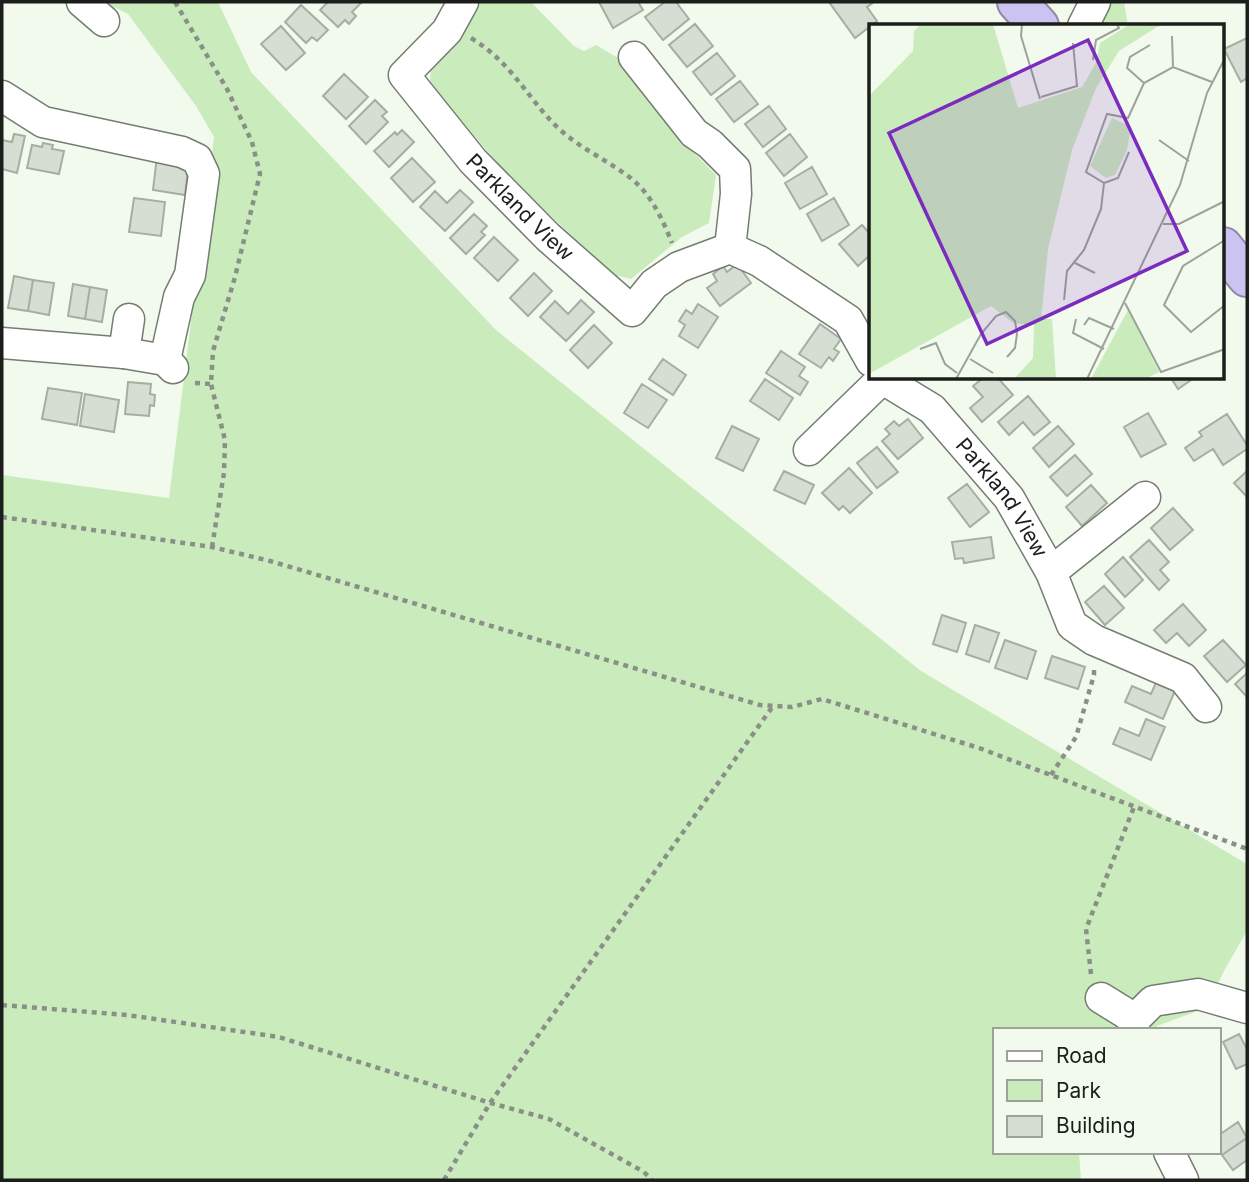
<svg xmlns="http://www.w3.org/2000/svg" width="1249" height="1182" viewBox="0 0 1249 1182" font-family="Inter,sans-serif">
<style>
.green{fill:#caecbd}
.building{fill:#d6ded3;stroke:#a6ada3;stroke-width:2}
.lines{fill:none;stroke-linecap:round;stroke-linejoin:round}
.minor-casing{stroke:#757c72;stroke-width:33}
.highway-casing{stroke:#8f89a6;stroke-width:42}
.path{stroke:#8a8f87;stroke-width:4.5;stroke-dasharray:5 5;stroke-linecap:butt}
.minor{stroke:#fff;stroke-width:30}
.highway{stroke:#cdc3f2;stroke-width:38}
.labels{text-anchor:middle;stroke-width:5;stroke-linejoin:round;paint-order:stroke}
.street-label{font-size:21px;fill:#1b1e1a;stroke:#f2faee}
.inset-road{fill:none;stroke:#9ca299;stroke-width:2}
.view{fill:#7b2cbf;fill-opacity:0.15;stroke:#7b2cbf;stroke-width:3.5}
.inset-edge{fill:none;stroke:#1b1e1a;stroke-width:3.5}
</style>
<rect width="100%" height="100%" fill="#f2faee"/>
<path class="green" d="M103 2H218L251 72 496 330 921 671 1247 864V931L1225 969 1206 1008 1157 1026 1153 1030H995V1152H1079L1081 1180H2V475L169 498 214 137 196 106 128 14Z
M479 2H531L574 46 584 51 596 45 623 61 679 138 716 175 709 223 682 237 631 279 614 275 509 177 430 83 431 64Z
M1105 2H1124L1128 26H1101Z"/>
<path class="building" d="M328 2H362L352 12 356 16 349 24 345 20 338 27 320 10Z
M599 2H638L643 10 613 28Z
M665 2H676L689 19 663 40 645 17Z
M829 2H874L867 7 877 21 855 38Z
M301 5 328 30 317 41 312 37 306 43 285 22Z
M695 24 713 46 687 67 669 45Z
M281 26 305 53 286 70 261 44Z
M1247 38V78L1241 82 1224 49Z
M717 53 735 76 711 95 693 72Z
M344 74 368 97 346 119 323 96Z
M740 81 758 104 734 122 716 99Z
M375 100 387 112 382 116 388 122 366 144 349 126Z
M769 106 786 129 763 147 745 124Z
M402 130 414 142 389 167 374 151 395 132 397 135Z
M14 134 25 136 17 173 2 169V140L12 142Z
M790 134 807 157 784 176 766 153Z
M43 143 53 145 52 149 64 151 59 174 27 168 32 145 42 147Z
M157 156 189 160 185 195 153 190Z
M412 158 435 182 413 202 391 178Z
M812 167 827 194 800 209 785 183Z
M460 190 473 202 445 231 420 207 435 191 447 203Z
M134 198 165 202 161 236 129 232Z
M834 198 849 225 822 241 807 214Z
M474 214 487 226 481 232 485 235 466 254 450 238Z
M862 225 871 235V254L858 266 839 244Z
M494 237 518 260 498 281 474 258Z
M737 264 751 283 720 306 707 288 717 281 713 274 723 266 727 272Z
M534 273 552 291 528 316 510 298Z
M14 276 33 280 28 311 8 308Z
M33 280 54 283 49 315 28 311Z
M73 284 90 287 85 319 68 316Z
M90 287 107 290 102 322 85 319Z
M581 300 594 312 566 341 540 317 555 301 568 314Z
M698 304 718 317 698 348 679 336 685 325 679 321 686 310 692 314Z
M820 324 841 339 834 349 839 352 833 361 829 357 821 368 799 354Z
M594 325 612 343 588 368 570 350Z
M781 351 805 367 799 376 808 382 800 395 766 373Z
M663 359 686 375 673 395 649 379Z
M983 378H998L1013 395 982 422 970 408 983 397 973 386Z
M1171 378H1194L1178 389Z
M765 379 793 398 779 420 750 401Z
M128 382 151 384 150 394 155 395 154 406 150 405 149 416 125 414Z
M642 384 667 400 648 428 624 413Z
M48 388 82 393 77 425 42 419Z
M85 394 119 400 114 432 80 426Z
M1028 396 1050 422 1034 435 1023 422 1009 435 998 422Z
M1148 413 1166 444 1141 457 1124 427Z
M1227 414 1247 445V449L1223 465 1213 449 1194 461 1185 448 1202 436 1199 432Z
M908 419 923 438 898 459 882 441 890 434 885 429 894 421 899 426Z
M732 426 759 439 743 471 716 458Z
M1058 426 1074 444 1049 467 1033 448Z
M877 447 898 472 877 488 857 463Z
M1075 455 1092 474 1067 496 1050 477Z
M849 468 872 493 850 513 843 506 839 510 822 493Z
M784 471 814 485 805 504 774 490Z
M1247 471V497L1234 483Z
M967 484 989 512 970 527 948 498Z
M1091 485 1107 503 1082 526 1066 507Z
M1173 508 1193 530 1170 550 1151 528Z
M991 537 994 558 964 563 963 558 955 559 952 542Z
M1149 540 1169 562 1160 570 1169 580 1159 590 1130 557Z
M1123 557 1143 580 1125 597 1105 574Z
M1104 586 1124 608 1105 625 1085 602Z
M1183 604 1206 630 1189 646 1177 633 1166 643 1154 630Z
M942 615 966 623 957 652 933 644Z
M975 625 999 633 989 662 966 654Z
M1005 640 1036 651 1027 679 995 668Z
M1223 640 1246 665 1227 682 1204 656Z
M1052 656 1085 667 1078 689 1045 678Z
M1247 673V697L1235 684Z
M1158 678 1177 686 1163 719 1125 702 1132 686 1151 694Z
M1146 719 1165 727 1151 760 1113 744 1120 728 1139 736Z
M1239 1034 1247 1049V1064L1236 1069 1223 1042Z
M1238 1122 1247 1138 1222 1155 1219 1151V1135Z
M1247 1138V1160L1233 1170 1222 1155Z"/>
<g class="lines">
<g class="minor-casing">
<g id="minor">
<path d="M82 2 104 21"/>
<path id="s1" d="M463 2 447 31 404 75 473 161 548 237 632 311 654 284 679 267 730 248 759 261 848 320 871 361"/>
<path d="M1083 26 1095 2"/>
<path d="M634 57 694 133 710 144 735 169 736 194 730 248"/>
<path d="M2 96 43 122 182 152 197 159 204 174 190 275 179 297 165 360"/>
<path d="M2 343 124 353 165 360 173 368"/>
<path d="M124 353 129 319"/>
<path id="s2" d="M881 378 932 409 1009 498 1051 572 1072 625 1094 640 1183 678 1206 707"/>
<path d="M809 450 882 379"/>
<path d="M1051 572 1145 497"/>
<path d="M1101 998 1135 1019"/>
<path d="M1133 1030 1135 1019 1153 1001 1198 994 1247 1008"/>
<path d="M1169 1152 1183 1180"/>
</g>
</g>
<g class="highway-casing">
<path id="highway" d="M1017 2 1039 26
M1223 247 1247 277"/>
</g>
<path class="path" d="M175 2 227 89 252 142 260 174 235 277 213 351 211 384 225 440 224 473 212 547
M471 38C512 63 525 95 557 127 578 147 605 159 628 176 650 192 662 218 672 243
M195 383 211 384
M2 517 212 547 270 561 760 705 792 707 822 699 979 748 1247 849
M1051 775 1076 737 1094 675V670
M1091 974 1086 929 1134 807
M2 1005 127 1015 279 1037 487 1102 549 1119 644 1172 652 1180
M444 1180 490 1103 773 706"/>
<use href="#minor" class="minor"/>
<use href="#highway" class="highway"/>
</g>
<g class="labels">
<g class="street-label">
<text dy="7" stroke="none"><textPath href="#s1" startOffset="271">Parkland View</textPath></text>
<text dy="7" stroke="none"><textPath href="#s2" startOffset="173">Parkland View</textPath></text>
</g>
</g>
<g transform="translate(869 24)">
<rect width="355" height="355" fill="#f2faee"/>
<path d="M52 0H124L149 84 213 63 227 39 231 19 261 0H302L288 3 250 27 227 64 203 126 179 225 172 295H183L187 355H145L164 334 165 301 144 299 122 282 0 350V72L44 27 45 7ZM243 94 262 103 258 126 246 151 237 154 221 142ZM259 286 290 348 276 355H222Z" fill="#caecbd"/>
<path class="inset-road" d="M153 0 152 12 171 75M303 12 304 43M224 36 227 16 250 4 248 0M275 59 258 44 261 33 281 21M172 73 208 62 204 19M290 116 320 137M235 159 249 154 260 128M294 200H310L356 177M356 216 314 242 295 281 322 308 356 281M206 239 226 249M195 276 198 247 215 226 232 185 235 159 217 148 238 90 259 94 275 59 304 43 343 58M256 279 292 348 356 325M207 295 204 309 235 325M215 301 220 294 245 305M51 325 67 319 76 340 88 349M101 335 124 349M87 355 112 310 127 292 137 288 146 297 148 310 146 324 138 333M218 355 311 161 338 69 356 34"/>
<path class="view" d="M219 16 318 227 118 320 20 109Z"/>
<rect width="355" height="355" class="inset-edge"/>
</g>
<rect width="1249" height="1182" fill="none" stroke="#1b1e1a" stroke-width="7"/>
<rect x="993" y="1028" width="228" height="126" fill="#f2faee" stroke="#9ca299" stroke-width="2"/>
<rect x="1007" y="1051" width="35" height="10" fill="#ffffff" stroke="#9ca299" stroke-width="2"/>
<text x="1056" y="1063" font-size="21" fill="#1b1e1a">Road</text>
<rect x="1007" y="1080" width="35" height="21" fill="#caecbd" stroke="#9ca299" stroke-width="2"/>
<text x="1056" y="1098" font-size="21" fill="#1b1e1a">Park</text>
<rect x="1007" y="1116" width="35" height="21" fill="#d6ded3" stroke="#9ca299" stroke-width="2"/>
<text x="1056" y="1133" font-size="21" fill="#1b1e1a">Building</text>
</svg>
